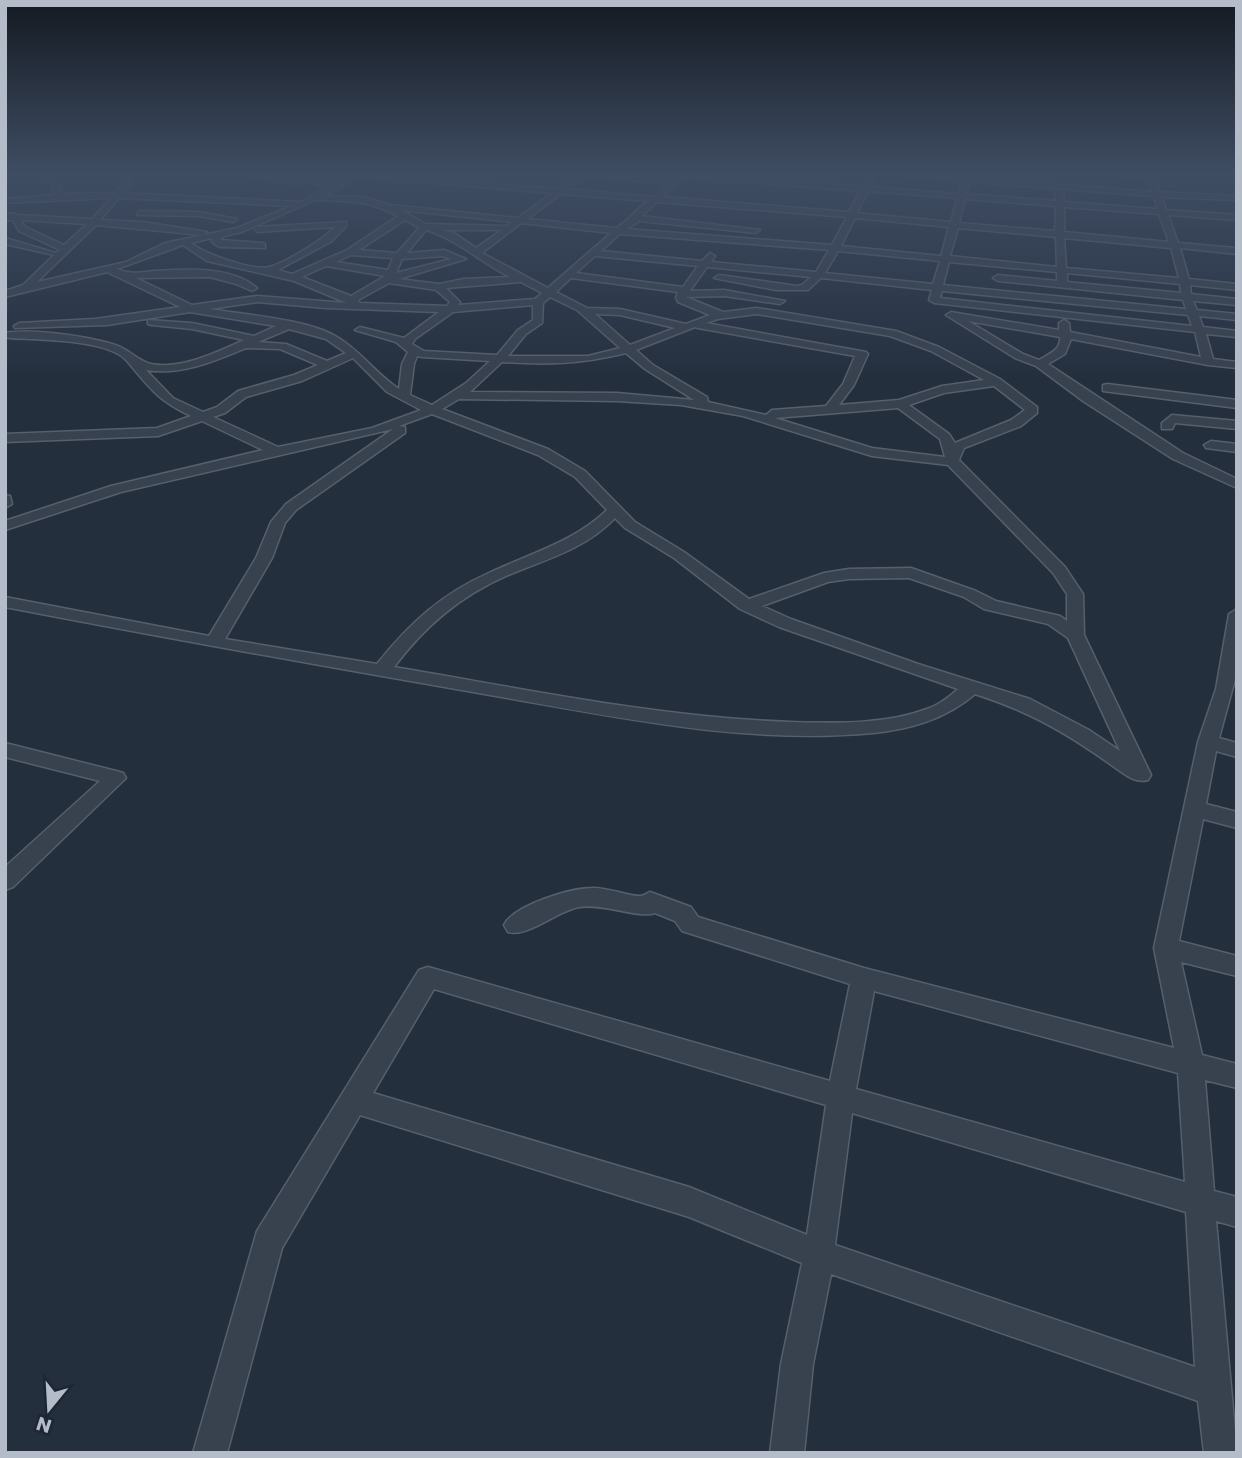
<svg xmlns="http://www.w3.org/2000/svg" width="1242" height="1458" viewBox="0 0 1242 1458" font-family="Poppins,sans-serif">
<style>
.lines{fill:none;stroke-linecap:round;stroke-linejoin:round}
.minor-casing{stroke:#565f6c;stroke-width:3}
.minor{fill:#38414e;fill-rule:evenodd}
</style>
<rect width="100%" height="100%" fill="#242f3e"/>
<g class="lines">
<g class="minor-casing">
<path id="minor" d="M38 174C52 174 58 181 63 194L115 193 122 185 124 174H130V185L123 193 301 202 328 187 302 181 299 184 238 174 298 180 285 174H295L334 183 345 174H370L557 189 578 174 674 179 677 176 673 174H698L862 186 869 174H875L870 187 959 194 962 181 894 174 963 177 965 174H971V177L1152 192 1149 178 1106 174H1155L1160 192 1237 196V200L1162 197 1166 210 1237 215V220L1168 215 1178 243 1237 248V254L1180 248 1189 279 1237 284V290L1190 285 1191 294 1237 299V305L1193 301 1197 310 1237 314V320L1199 316 1203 327 1237 331V337L1206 334 1213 359 1237 362V368L1208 365 1071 339 1065 354 1048 364 1183 453 1237 479V488L1173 459 1083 401 1036 366 1015 358 946 315 951 312 1059 330V323L1064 320 1069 323 1070 332 1201 357 1195 332 934 303 929 300 932 290 821 278 808 290H776L714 278 719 275 797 286 802 285 811 277 707 267 690 291 724 290 785 301 780 304 724 296 686 297 723 312 757 308 896 331 939 347 1000 379 1037 407V413L1021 426 964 448 959 460 1065 567 1083 594 1084 635 1151 775 1148 780C1134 784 1122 772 1110 764 1065 732 1028 711 975 694 945 719 912 729 873 733 745 745 616 717 490 695 328 667 166 638 5 607V597L209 636 256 558 271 522 286 504 393 429 121 492 5 530V521L111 486 263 450 202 421 158 436 5 442V434L157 428 191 416C157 400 149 387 127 361 109 339 37 340 10 338L6 337V333C32 328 93 337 118 346 130 351 139 361 151 364 181 370 217 352 244 340L192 329 152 325 148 324V320L192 323 254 336 276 326 190 312 107 325 15 328 14 326 19 323 95 319 180 307 107 272 5 297V291L23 285 54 255 5 244V238L56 253 60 250 19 231 13 220H5V215L14 213 18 215 92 219 111 198 5 203V199L55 195 50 183ZM586 174 589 176 670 184 654 197 566 189ZM351 176 552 193 518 218 390 205 363 197 323 196 341 188ZM684 177 860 191 849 212 663 197ZM970 182 1153 196 1158 209 1064 202 1063 192 1059 190 1055 192 1056 201 966 194ZM868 191 957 198 951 222 857 213ZM561 194 648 201C636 210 629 220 616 228L527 219ZM119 198 292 206 237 228 165 243 126 262 37 282 96 225 203 235 207 232 143 222 100 220ZM965 199 1056 206 1055 231 959 223ZM315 200C348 201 369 200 398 216L347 250 292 274 278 270 332 241 346 226V222L254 227 257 232 335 227C324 239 285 263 269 267 253 271 204 254 191 243L212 238V242L219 247 265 248V244L262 243 220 240 224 236 242 232ZM657 202 847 217 832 245 627 229 639 221 756 233 760 230 642 216ZM1064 207 1159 214 1169 242 1064 232ZM400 210 512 222 507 226 426 224ZM855 218 949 227 941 256 841 246ZM21 220 87 224 64 245 25 227ZM405 220 419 228 397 253 359 250ZM521 223 611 233 548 288 482 253ZM958 228 1056 237 1057 267 950 256ZM426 230C458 240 480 262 510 277L464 279 439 284 399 279 466 259 444 250 407 253ZM442 230H502L476 248 454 233ZM620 234 829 250 816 272 711 262 715 256 710 253 702 261 601 251ZM1064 238 1171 248 1179 278 1066 268ZM183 245 207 261 294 281 347 303 257 296 192 305 136 278 210 277 236 284 252 291 257 288C231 266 187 269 155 271 142 272 130 275 117 269ZM838 251 940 261 933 284 825 273ZM351 255 393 258 388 270 336 262ZM443 256 451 259 396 273 402 259ZM595 256 698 266 683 287 576 273ZM949 262 1057 272V281L998 275 993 278 998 281 1183 300 1186 309 943 285ZM326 266 385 276 351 296 302 277ZM1067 273 1180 284 1181 293 1067 282ZM571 278 678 292 676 297 678 302 710 315 686 324 620 309 587 308 556 292ZM521 282 542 293 535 299 458 305 460 302 446 288ZM389 283 436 290 450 302 447 306 360 303 358 300ZM942 291 1188 315 1192 326 940 298ZM550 297 577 310 620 348 588 356H508L526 334 542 323 543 303ZM257 302 326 308 439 312 404 338 360 327 355 330 396 342 408 352 402 364 399 389C376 374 361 351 337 337 307 319 245 315 210 309ZM533 305V320L518 330 497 355 424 351 412 344 415 339 453 312ZM595 314 620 315 675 328 630 345ZM757 314 890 336 931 351 984 380 942 386 899 400 839 405 854 385 868 354 866 352 706 323 718 319ZM968 321 1060 337C1061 350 1049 354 1039 360L1023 354ZM695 327 698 328 855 356 843 384 826 406 772 410 766 415 708 402 707 397 653 365 636 350ZM289 329 326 339 346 353 327 361 286 344 258 342ZM246 348 280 349 318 365 294 375 238 391 217 407 203 412 173 398 146 370C180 376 215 361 246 348ZM626 353 645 369 694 400 617 393 470 392 502 362C548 365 581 364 626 353ZM417 356 422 357 490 361 466 383 432 405 410 395 414 364ZM353 358 387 392 421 410 372 428 278 447 213 417 225 413 246 397 302 381ZM994 386 1025 410 1011 420 955 443 949 434 909 405 944 393ZM459 399 617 401 681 405 743 416 872 456 948 465 1053 573 1067 594V621L1060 616 996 601 976 591 911 568 849 569 824 573 749 599 684 552 635 522 585 471 548 449 442 409ZM898 408 940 439 945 457 872 448 775 418ZM432 414 538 455 575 477 607 510C572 543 531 553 489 573 441 594 409 624 377 664L225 639 272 558 285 523 296 510 405 433V427L399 426ZM615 518 625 528 674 558 740 609 779 627 958 689C949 697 939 705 927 709 885 725 834 723 790 722 656 717 525 689 394 667 425 626 459 597 506 576 546 559 584 550 615 518ZM909 578 964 597 984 609 1048 624 1068 638 1120 751 1089 730 1030 699 918 664 791 619 762 606 828 582 849 579Z
M140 211 199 212 237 219 233 222 199 216 137 215Z
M1107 384 1237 400V408L1103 391V385Z
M1172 415 1237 421V429L1175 423 1172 429H1162V423Z
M1211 441 1237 444V452L1206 448 1204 445Z
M5 495 10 496 12 504 5 508Z
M1237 609V672L1219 738 1237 743V757L1216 751 1206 804 1237 812V828L1203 819 1179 941 1237 956V976L1181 962 1202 1055 1237 1064V1088L1205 1080 1214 1191 1237 1197V1227L1216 1221 1237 1453H1204L1198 1401 831 1274 813 1364 804 1453H770L781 1364 802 1263 689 1217 360 1115 282 1248 227 1453H193L257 1231 419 970 428 967 830 1081 850 984 682 931 675 921 655 913C641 919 602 903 579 907 557 911 527 938 508 932L504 925C514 905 571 888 592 888 605 887 633 897 640 896 644 896 647 893 650 892L691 907 698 917 864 968 1174 1048 1154 948 1198 742 1216 689 1229 614ZM434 989 826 1105 807 1235 689 1187 373 1093ZM874 991 1178 1073 1185 1182 856 1089ZM852 1113 1186 1212 1195 1367 835 1245Z
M5 743 116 771 123 773 126 778 13 887 5 890V867L100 781 5 757Z"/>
</g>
<use href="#minor" class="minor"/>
</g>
<linearGradient id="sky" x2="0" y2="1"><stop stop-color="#141a22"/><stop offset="0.46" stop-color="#3f4d63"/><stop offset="1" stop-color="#3f4d63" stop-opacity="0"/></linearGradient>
<rect width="1242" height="378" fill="url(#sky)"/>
<rect width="1242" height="1458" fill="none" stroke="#b4bcc9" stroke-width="14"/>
<g transform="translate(49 1409) rotate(198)" stroke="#1d2633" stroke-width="5" paint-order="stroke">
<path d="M0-5L12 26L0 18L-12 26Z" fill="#b4bcc9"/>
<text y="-10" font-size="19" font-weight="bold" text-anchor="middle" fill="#b4bcc9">N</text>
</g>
</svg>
